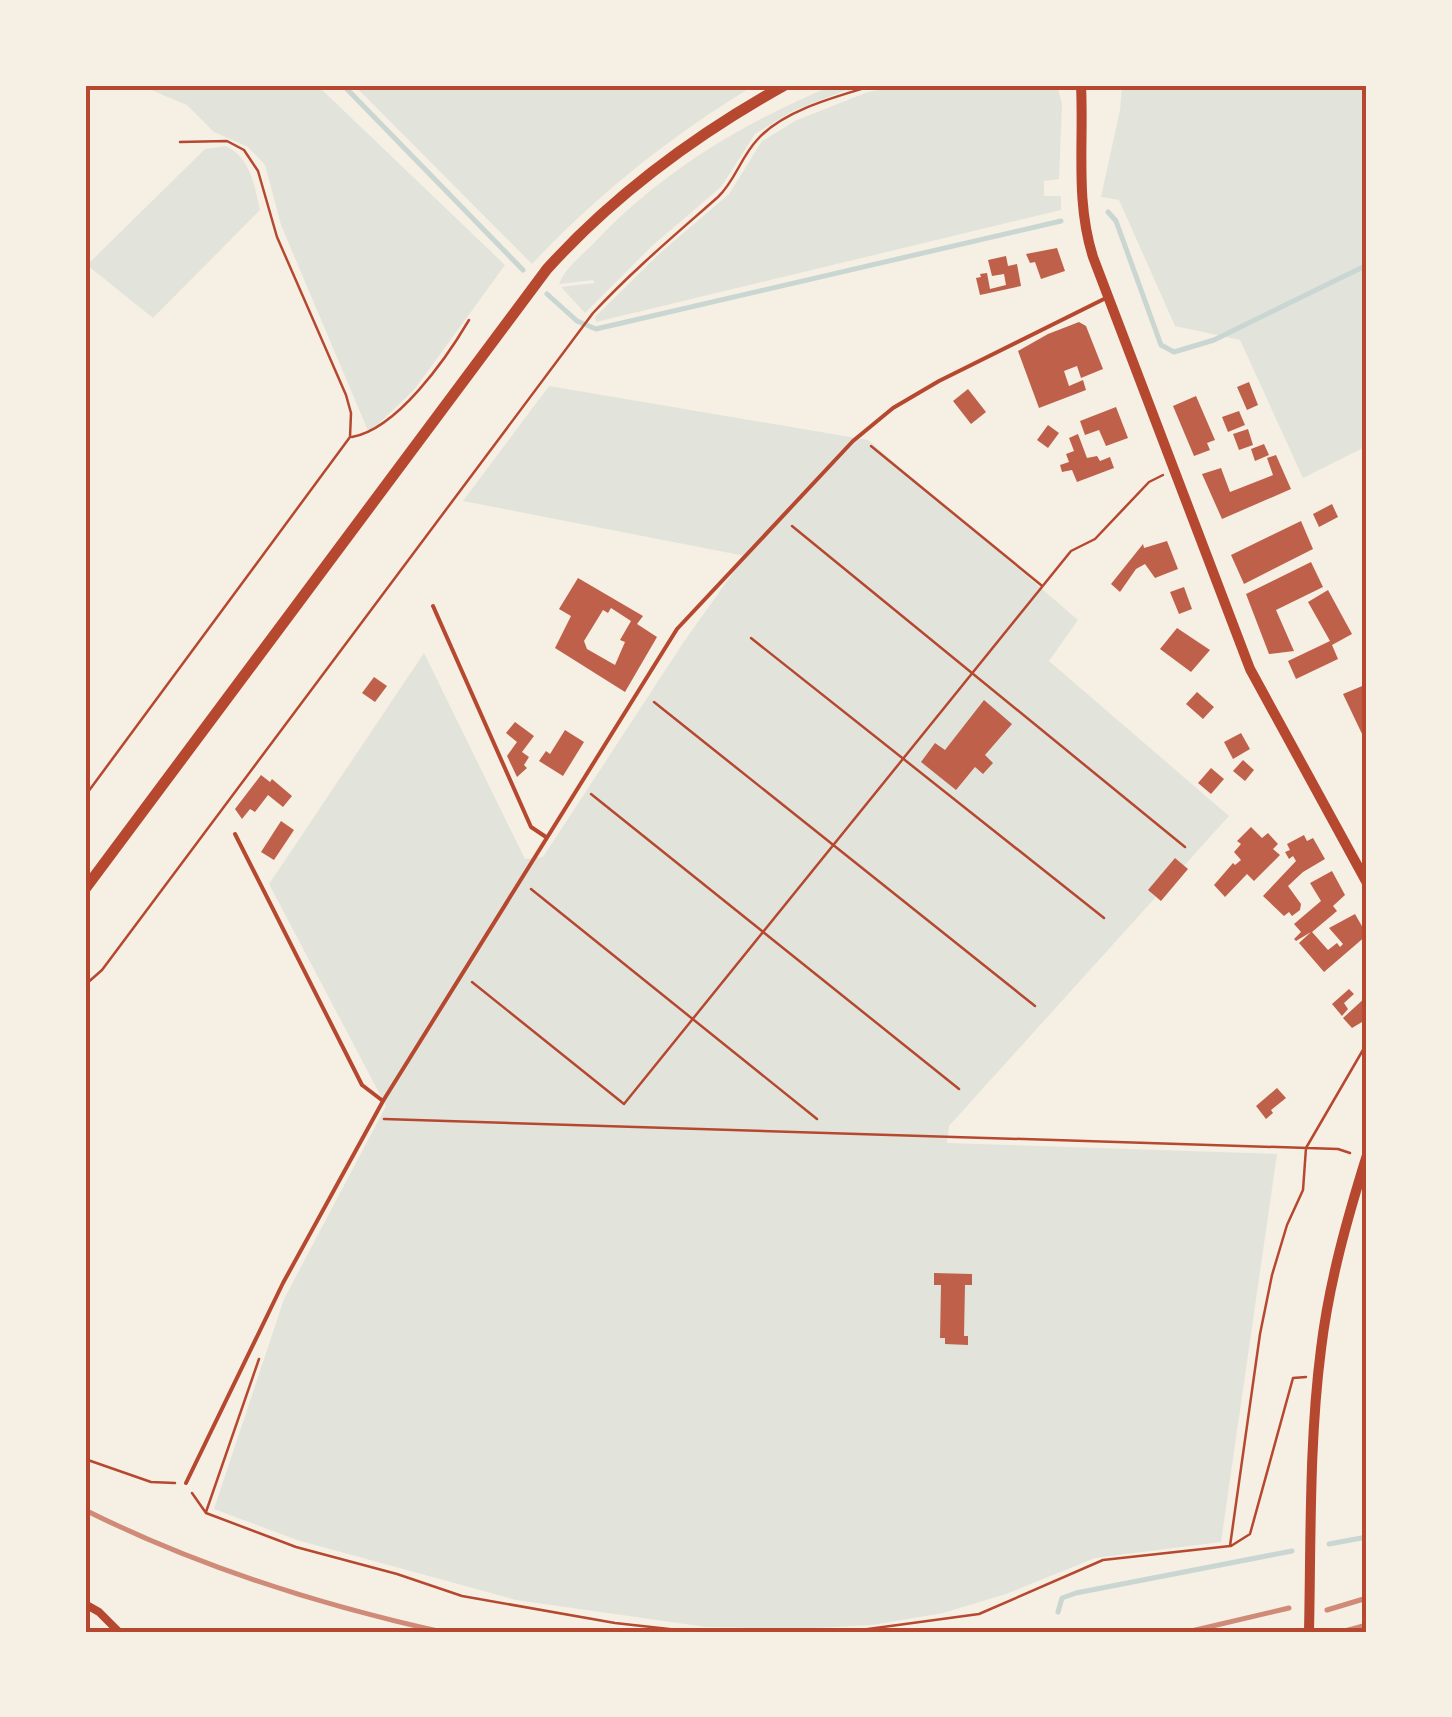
<svg xmlns="http://www.w3.org/2000/svg" width="1452" height="1717" viewBox="0 0 1452 1717" font-family="'Noto Sans',sans-serif">
<style>
.green{fill:#e2e4dc}
.lines{fill:none;stroke-linecap:round;stroke-linejoin:round}
.stream{stroke:#c9d6d2;stroke-width:5}
.building{fill:#bf614a;fill-rule:evenodd}
.path{stroke:#b5482f;stroke-width:2.5}
.service{stroke:#b5482f;stroke-width:4}
.minor{stroke:#b5482f;stroke-width:8}
.secondary{stroke:#b5482f;stroke-width:10}
.primary{stroke:#b5482f;stroke-width:11}
.rail{stroke:#cf8b77;stroke-width:5}
.neatline{fill:none;stroke:#b5482f;stroke-width:4}
</style>
<rect width="100%" height="100%" fill="#f6efe4"/>
<path class="green" d="M139 85H317L505 265 414 390 369 433 281 225 265 165 248 147 214 132 187 105Z
M354 85H755C672 135 599 193 532 264Z
M834 85H859L793 111 755 134 721 187 653 245 585 313 561 287 595 283 593 280 559 284C565 268 582 255 594 243 661 172 744 122 834 85Z
M904 85H1057L1062 104 1059 179 1044 181V196H1061V210L596 322 595 317 660 253 729 194 762 141 797 120 868 92Z
M1122 85H1367V446L1303 478 1240 340 1175 326 1119 200 1101 197 1120 110Z
M226 146C251 159 254 184 260 210L153 318 87 265 205 149Z
M549 386 868 440 1078 620 1049 661 1229 816 949 1126 947 1143 1277 1154 1221 1542 1095 1558 1006 1594 943 1613 872 1625 797 1629 706 1627 516 1600 297 1540 214 1509 284 1299 386 1106 269 884 424 653 525 859 543 857 685 640 745 556 463 501Z"/>
<g class="lines">
<path class="stream" d="M343 85 523 270
M1108 212 1116 221 1161 345 1174 352 1214 340 1367 265
M547 294 577 321 596 329 1061 221
M1329 1544 1367 1537
M1058 1612 1062 1598 1076 1593 1292 1551"/>
</g>
<path class="building" d="M1057 248 1065 271 1041 279 1035 262 1030 263 1026 254Z
M1006 256 1008 266 1017 264 1021 286 980 295 976 278 981 277 980 274 987 273 990 289 1006 285 1004 274 992 276 988 260Z
M1079 322 1086 326 1103 369 1081 378 1077 366 1064 371 1069 386 1083 380 1086 390 1039 408 1018 351 1048 334Z
M1249 382 1258 405 1247 410 1237 387Z
M968 389 986 412 971 424 953 401Z
M1196 396 1215 440 1207 443 1210 450 1194 456 1173 406Z
M1116 407 1128 438 1106 446 1099 430 1085 435 1080 421Z
M1239 411 1245 425 1228 432 1222 417Z
M1048 425 1059 433 1048 448 1037 440Z
M1248 429 1253 445 1239 450 1233 434Z
M1078 434 1087 458 1097 456 1100 461 1110 457 1114 468 1077 482 1072 470 1062 472 1060 465 1069 462 1066 454 1074 451 1069 438Z
M1264 444 1269 455 1255 461 1251 449Z
M1276 455 1291 489 1222 519 1202 474 1221 468 1230 492 1273 475 1267 458Z
M1332 504 1338 517 1319 527 1313 514Z
M1301 521 1313 549 1244 584 1231 555Z
M1167 541 1178 569 1155 578 1145 564 1136 569 1120 592 1111 584 1143 544 1144 548Z
M1311 562 1323 587 1276 610 1294 651 1269 654 1246 594Z
M578 578 643 616 637 624 657 637 625 692 555 648 571 616 559 609ZM611 608 631 621 620 640 625 642 615 665 587 649 584 641 603 610 608 613Z
M1184 587 1192 609 1179 614 1170 592Z
M1328 590 1352 634 1332 645 1338 659 1296 679 1288 661 1330 641 1308 602Z
M1177 628 1210 650 1191 672 1160 649Z
M374 677 387 686 375 702 362 693Z
M1367 684V734L1363 736 1343 694Z
M1197 692 1214 707 1203 719 1186 704Z
M984 700 1012 724 985 755 993 763 983 774 975 767 956 790 921 762 935 743 945 750Z
M515 722 534 736 522 752 529 757 524 765 527 768 517 777 507 756 517 742 506 733Z
M565 730 584 742 563 776 539 761 546 751 550 754Z
M1241 733 1250 749 1233 759 1224 742Z
M1243 760 1254 770 1245 781 1233 771Z
M1211 768 1224 779 1211 794 1198 783Z
M261 775 270 782 272 779 292 796 283 807 268 795 255 812 250 809 242 819 235 809Z
M281 821 294 830 274 860 261 852Z
M1251 827 1262 838 1268 833 1278 844 1273 849 1280 855 1254 881 1247 874 1225 897 1214 885 1233 863 1235 865 1241 860 1234 852 1241 844 1237 841Z
M1304 835 1307 841 1313 838 1325 859 1303 872 1288 886 1301 904 1300 910 1292 916 1289 912 1284 916 1263 896 1296 861 1293 856 1289 859 1285 852 1290 850 1287 844Z
M1175 858 1188 869 1161 901 1148 890Z
M1332 871 1345 895 1333 906 1337 911 1312 932 1328 950 1337 943 1340 947 1343 944 1329 928 1355 914 1367 935 1324 972 1299 943 1311 932 1296 941 1294 939 1301 932 1294 924 1321 901 1310 883Z
M1349 989 1354 994 1344 1003 1348 1009 1342 1016 1332 1004Z
M1367 996V1019L1352 1028 1343 1018Z
M1277 1088 1286 1098 1271 1110 1273 1113 1266 1119 1256 1106Z
M934 1273 972 1274V1285H965L964 1336H968V1345L945 1344V1338H940L941 1285H934Z"/>
<g class="lines">
<path class="path" d="M352 437C397 429 446 359 469 320
M871 446 1041 585
M792 526 1185 847
M751 638 1104 918
M654 702 1035 1006
M591 794 959 1089
M85 796 350 437 351 413 346 395 277 237 258 171 244 150 227 141 180 142
M531 889 817 1119
M472 982 624 1104 1071 551 1095 539 1149 482 1163 475
M85 985 102 970 593 313C632 271 675 235 718 197 735 181 741 157 757 140 783 110 838 96 875 85
M384 1119 1338 1149 1350 1153
M85 1459 151 1482 175 1483
M192 1493 206 1513 296 1547 397 1574 462 1596 615 1623 696 1632
M206 1512 259 1359
M1231 1546 1250 1534 1293 1378 1306 1377
M846 1632 979 1614 1103 1560 1230 1546 1260 1334 1272 1275 1287 1225 1303 1190 1306 1148 1367 1043"/>
<path class="service" d="M433 606 531 827 546 837
M235 834 362 1085 383 1101
M186 1483 283 1283 383 1101 677 629 853 441 893 408 939 381 1108 297"/>
<path class="minor" d="M85 1604 99 1612 119 1632"/>
<path class="secondary" d="M1081 85C1084 144 1075 200 1093 257L1250 669 1367 883
M1309 1632C1311 1538 1309 1442 1321 1349 1329 1283 1347 1219 1367 1155"/>
<path class="primary" d="M85 889 547 269C616 193 695 135 785 85"/>
<path class="rail" d="M85 1510C197 1566 320 1605 442 1632
M1327 1610 1367 1598
M1187 1632 1289 1608
M1341 1632 1367 1625"/>
</g>
<rect width="1452" height="1717" fill="none" stroke="#f6efe4" stroke-width="175"/>
<rect x="88" y="88" width="1276" height="1542" class="neatline"/>
</svg>
